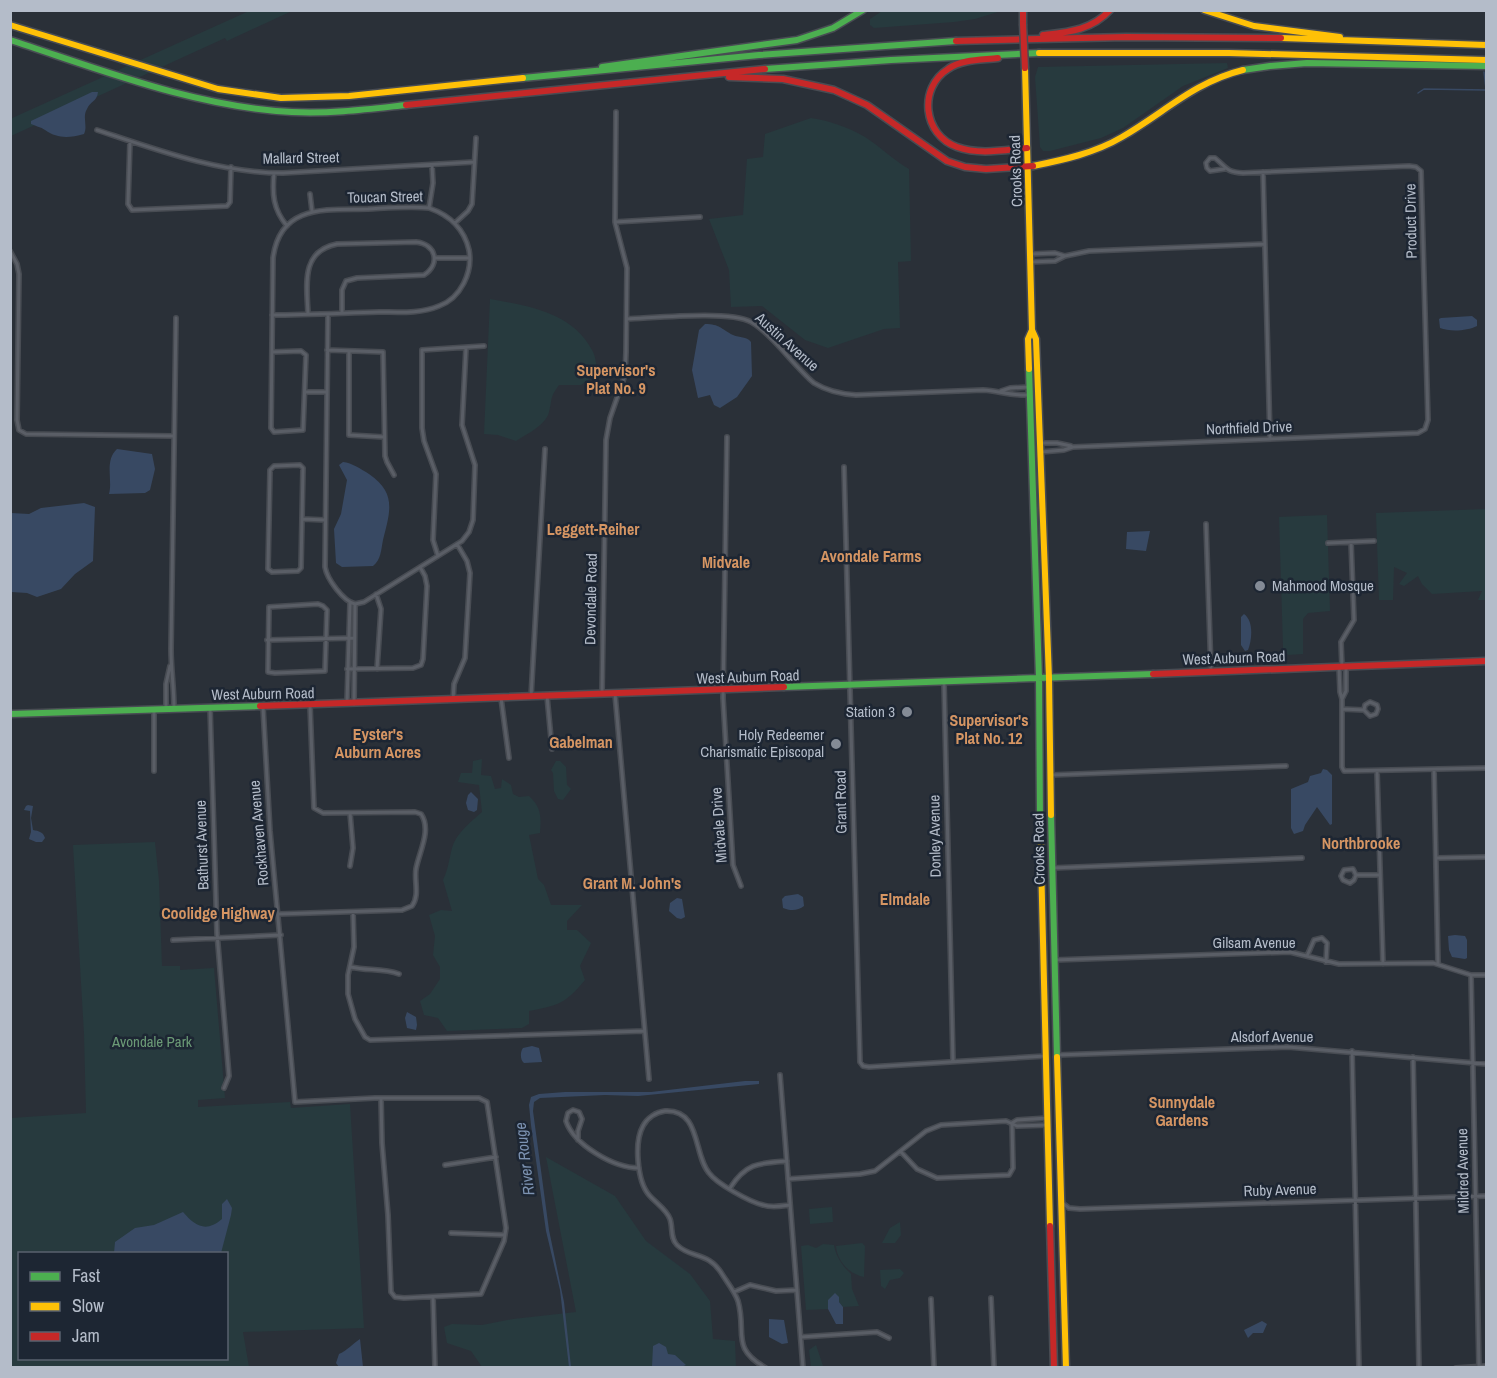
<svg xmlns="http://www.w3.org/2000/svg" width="1497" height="1378" viewBox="0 0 1497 1378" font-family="'Archivo Narrow',sans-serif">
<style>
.green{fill:#273a3e;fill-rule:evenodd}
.water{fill:#384963}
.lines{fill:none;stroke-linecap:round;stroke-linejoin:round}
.stream{stroke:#384963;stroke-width:1.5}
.street-casing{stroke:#484c53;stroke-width:6}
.fast-casing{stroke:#484c53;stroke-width:9}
.slow-casing{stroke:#484c53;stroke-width:9}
.jam-casing{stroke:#484c53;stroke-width:9}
.street{stroke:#5a5e66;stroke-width:3}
.fast{stroke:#4caf50;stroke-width:6}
.slow{stroke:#ffc107;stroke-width:6}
.jam{stroke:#c62828;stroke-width:6}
.jam-bridge-casing{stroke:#484c53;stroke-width:9;stroke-linecap:butt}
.jam-bridge{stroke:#c62828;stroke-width:6}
.poi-dot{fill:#848b96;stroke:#1d2633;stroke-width:2}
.labels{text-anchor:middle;stroke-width:5;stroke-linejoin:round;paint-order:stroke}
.street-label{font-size:15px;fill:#b4bcc9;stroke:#1d2633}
.poi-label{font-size:15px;fill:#b4bcc9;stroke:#1d2633;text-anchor:end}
.park-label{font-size:15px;fill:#6b9a76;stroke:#1d2633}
.neighbourhood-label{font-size:16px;font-weight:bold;fill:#d59563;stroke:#1d2633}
.water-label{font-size:16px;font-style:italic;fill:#7c92b1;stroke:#1d2633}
</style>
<rect width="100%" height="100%" fill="#2a3038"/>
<path class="green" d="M249 11H292L227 41 225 38 11 136 10 119Z
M882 11V10L1001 11 975 19 954 22 874 28 870 25V19Z
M1227 63 1228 68 1183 86 1123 128 1101 138 1050 151H1043L1040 147 1035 77 1038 67Z
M811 118C830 121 848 127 865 137 881 147 893 160 909 169L911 261 898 262 900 328 884 329 828 348 805 340 762 306 731 307 729 270 709 219 743 215 747 159 763 157 765 134Z
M490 299C528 306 572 312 592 350 596 356 596 366 598 373L581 385H559C549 399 553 397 549 412 546 425 527 434 516 441L498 435 484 434Z
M1486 509V600H1478L1482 591 1432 594 1422 584 1418 576 1404 586 1399 584 1407 573 1394 567 1393 600H1379L1376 513Z
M1327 515 1330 611 1308 613 1303 619V654L1288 655 1283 648 1279 517Z
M482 759 481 775 491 776 495 789 501 788 502 779 511 785 513 794 519 797 529 796C542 808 541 817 540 833L529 835 538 879 544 885 551 905H582L567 921V930H577L591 943 580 966 585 980C565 1004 559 1005 529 1011V1024L522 1028 447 1031 438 1018 424 1015 420 1001 430 994 440 979V967L433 955 435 936 429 915 441 910 452 911 443 880C448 870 449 860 452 848 456 833 471 822 482 812L479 785 458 782 461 773H472L473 761Z
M556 761H560L566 767 567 785 571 789 563 800 558 799 554 791 553 773 551 770Z
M155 842 159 881 162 966H180V970L214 968 225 1098 198 1100V1107L290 1102 291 1108 350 1104 364 1328 243 1332 249 1367 11 1368V1118L86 1113 84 1034 73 845ZM20 1254H226V1358H20Z
M546 1157 615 1196 646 1241 690 1274 710 1301 713 1339 735 1341 736 1367H482L471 1351 447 1343 444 1327 452 1324 482 1325 513 1319 576 1312Z
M832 1207 833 1222 810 1224 809 1209Z
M900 1222 901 1235 895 1243H882L890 1228Z
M862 1243 865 1246 864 1277C849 1274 837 1261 836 1246Z
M823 1244 834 1245C836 1257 842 1265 851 1274L852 1289 859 1306 843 1307 839 1302 828 1300V1309L806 1310 801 1246 808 1245 816 1248Z
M900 1269 904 1273 900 1278 890 1280 885 1289 881 1286 880 1270Z
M816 1345 823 1366V1367H811L809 1350Z"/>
<path class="water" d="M92 92H98C97 102 90 101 87 109 82 117 88 126 84 134 69 138 58 139 45 130 41 127 35 126 31 124V121Z
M1472 316 1477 320V326C1467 331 1450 332 1440 328L1439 319 1441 318Z
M705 324C720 324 721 329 733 335 740 338 746 336 751 342L752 376 737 397 720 408 714 405 710 395 698 398 692 370 699 330Z
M117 449 152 454 155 469 150 490 145 493 109 494C113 480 104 461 117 449Z
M343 462C352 463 361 469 369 474 397 493 390 512 383 540 381 550 381 560 373 566L342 567 336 563 334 529 341 514 347 480 339 465Z
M84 503 95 507 93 561 75 574 61 589 37 597 27 593 11 592V513L29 514 41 508Z
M1150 531 1146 551 1126 549 1127 532Z
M1244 614C1254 621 1252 640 1248 650L1245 651 1241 645V617Z
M1323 769 1327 770 1332 775V824L1330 825 1317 807 1305 825 1303 831 1294 834 1291 828V789L1308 782 1310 776 1321 773Z
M471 792 478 799 477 810 474 812 468 810 466 803 468 795Z
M28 805 33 806 31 818 33 830C39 831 43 832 45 838L42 842H36L29 839 31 832 30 811 24 810 26 806Z
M798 894 803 897 804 906C798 911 790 911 783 908L782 899 785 896Z
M677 898 682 899 685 917 681 919 677 918 669 911 670 903Z
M1455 935 1465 936 1467 940V958L1465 959 1452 957 1449 950 1448 936Z
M407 1012 416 1017 417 1025 416 1030 407 1028 405 1018Z
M532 1046 539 1048 542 1062 524 1063C520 1060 520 1052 523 1048Z
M745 1081H759V1084L638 1096 605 1095 540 1098 534 1102 533 1111 549 1230 564 1302 571 1367H569L560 1290 546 1231 531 1125 529 1105 531 1097 539 1094 565 1092H651Z
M227 1199 232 1208 231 1215 221 1253H114L115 1242 135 1228 154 1225 183 1212C195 1226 206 1233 222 1219V1204Z
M835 1293 839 1297V1302L843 1307V1324H836L828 1309V1300Z
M769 1319 784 1320 788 1343 782 1344 769 1337Z
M1262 1321 1267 1324 1263 1333H1253L1248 1338 1244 1330Z
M360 1339 363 1367H339L336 1363 339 1354C348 1350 352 1344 360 1339Z
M659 1343 666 1347 668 1354 675 1355 686 1365 681 1367H652L653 1346Z"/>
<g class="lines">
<path class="stream" d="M1484 72 1486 89
M1418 93 1424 89 1486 90"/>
<g class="street-casing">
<path id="street" d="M97 130C157 150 219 173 283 173L474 162
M130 141 128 204 132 210 227 206 230 202 231 167
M1263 172 1270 439
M274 173C272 194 273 209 287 226
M310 194 312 211
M429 208 433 183 432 165
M615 222 700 217
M455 223 468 211 472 204 476 138
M10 251 17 264 19 274 17 420 19 430 26 434 174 436
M1031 254 1055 253 1065 256
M435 258H469
M1030 262 1055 261 1065 256 1089 251 1265 244
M308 314C307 286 300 251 337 244L416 242C436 244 441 264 424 275L357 278 346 281 342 290V313
M328 314 325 567C327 579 343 601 355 604
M627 319C654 318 730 310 751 322 772 334 794 366 814 383 827 391 840 394 856 395L983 390C999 391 1012 396 1029 395
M327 350 383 352 385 456 387 462 394 475
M349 351V435L384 437
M272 352 301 351 306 355 303 430 274 432 271 428 273 258C280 204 326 210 368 209 388 208 409 206 429 208 449 215 464 228 469 250 473 272 461 298 439 306 420 314 398 312 379 312 343 313 308 315 272 315
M1001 391 1010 388 1029 387
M305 392H326
M727 437 723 698 733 865 741 886
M1039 443H1057L1071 446
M1041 452 1064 450 1073 447 1418 433 1425 429 1428 420 1421 171 1416 167 1409 166 1243 173C1226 172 1227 168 1215 158H1210L1206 163 1207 168 1210 171 1224 169
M300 465 303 468 301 568 298 571 272 572 268 569 270 470 274 466Z
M844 467 860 1062 863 1066 869 1067 1046 1056
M303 519 325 520
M1206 524 1211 671
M1328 543 1374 541
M438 556 433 540 436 474 424 441 422 428V350L484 346
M376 594 381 609 377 669
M318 604 323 606 327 610 325 671 275 673 268 672 269 607Z
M355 604 364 602 462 541 469 532 473 520 475 465 462 425 466 348
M267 640 354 638
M1339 667 1340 692 1342 699V767L1344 771 1486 768
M1342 667 1341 642 1354 620 1351 542
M347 669 413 668 421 665 423 659 427 586 425 576 420 567
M944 682 953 1061
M602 694 606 440 610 418 625 375 626 352 627 268 615 222 616 112
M615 694 649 1079
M547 696 552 749
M531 697 545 449
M501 698 509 758
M1342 699 1346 691V666
M453 700 454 684 465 658 470 573 467 561 457 544
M347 703 350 603
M354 704 355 604
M210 707 217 933 229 1076 224 1088
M263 707 270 831 295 1102 375 1098H479L487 1102 506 1228 504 1241 481 1294 404 1298 395 1297 391 1292 388 1215 382 1143 381 1098
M174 708C174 688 171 669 171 649L176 318
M154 709V771
M166 709V684L170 666
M1342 709 1364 710 1370 716 1376 714 1378 709 1377 705 1370 702 1365 705 1364 710
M1434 770 1438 963
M1377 771 1383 964
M1051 775 1286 766
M350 813 353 848 350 866
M1436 858 1486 857
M1052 868 1302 858
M1356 875 1354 880 1350 883 1343 880 1341 876 1344 870 1353 869 1356 875H1380
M353 912 354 947 348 975V994L355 1019 365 1037 370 1040 644 1031
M279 914 402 910 412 906C420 895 414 881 416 869 419 852 432 830 421 814L415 812 323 813 314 808 310 705
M173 940 281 935
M1307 956 1314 940 1322 938 1327 943 1326 962
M1054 960 1290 952 1339 964 1433 963 1471 975H1486
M351 967C367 971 383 968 399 974
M1471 975 1479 1368
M1352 1051 1359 1368
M1057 1055 1288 1047 1486 1064
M1413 1057 1419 1368
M780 1075 803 1368
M1012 1123 1017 1120 1048 1118
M578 1140V1131L582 1119 579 1112 573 1110 568 1113 566 1121C574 1145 614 1168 639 1168
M901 1152 917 1169 937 1178 1009 1175 1013 1168 1012 1123
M445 1165 496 1157
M788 1179 860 1174 875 1171 926 1131 941 1125 1006 1121 1017 1126 1048 1125
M730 1188C746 1163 759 1163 787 1161
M1061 1202 1069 1208 1080 1209 1486 1196
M451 1233 505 1235
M734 1292 750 1285 776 1291 797 1290
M433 1297 435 1368
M991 1298 994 1368
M931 1299 934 1368
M801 1337 877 1332 889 1338
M766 1368C730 1348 747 1333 738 1301 735 1292 727 1282 722 1274 708 1251 691 1259 677 1245 670 1238 673 1228 670 1219 667 1210 656 1203 649 1195 637 1181 634 1142 643 1126 647 1118 656 1112 665 1111 701 1109 693 1154 709 1173 717 1184 750 1202 763 1205 772 1208 781 1206 790 1205
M1456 1368 1486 1366"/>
</g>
<g class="fast-casing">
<path id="fast" d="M10 40C102 70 195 107 292 112 331 114 369 109 406 105
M602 67 797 40 833 28 863 10
M765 69 891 60 1039 53
M1243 70 1270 66 1307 63 1486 66
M523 78 759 55 956 41
M1029 369 1039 678 1040 819
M784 687 1153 674
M10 714 260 706
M1051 815 1057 1057"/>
</g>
<g class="slow-casing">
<path id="slow" d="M1204 10 1254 26 1340 37
M10 25 218 89 281 98 349 96 523 78
M1281 38 1486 45
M1039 53H1229L1486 60
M1025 68 1032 330 1028 339 1029 369
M1033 166C1063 160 1095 153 1122 137 1164 113 1194 82 1243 70
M1032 330 1036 339 1049 678 1051 815
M1040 819 1050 1226
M1057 1057 1066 1368"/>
</g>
<g class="jam-casing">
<path id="jam" d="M1023 10V24
M1043 35C1069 32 1092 30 1110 10
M956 41 1126 37 1281 38
M998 58C982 60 962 59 948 69 918 88 923 135 957 147 979 155 1004 150 1027 148
M729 77 783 79 834 90 867 105 947 161 965 167 986 169 1033 166
M406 105 765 69
M1153 674 1486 661
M260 706 784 687
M1050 1226 1054 1368"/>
</g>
<use href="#street" class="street"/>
<use href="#fast" class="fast"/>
<use href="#slow" class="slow"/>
<use href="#jam" class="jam"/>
<g class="jam-bridge-casing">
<path id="jam-bridge" d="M1023 24 1025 68"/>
</g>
<use href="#jam-bridge" class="jam-bridge"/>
</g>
<g class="poi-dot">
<circle cx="1260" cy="586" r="6"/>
<circle cx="907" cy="712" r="6"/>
<circle cx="836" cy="744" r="6"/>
</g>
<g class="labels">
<g class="street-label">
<text transform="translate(301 158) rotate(-1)" y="5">Mallard Street</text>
<text transform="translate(1016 171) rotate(-92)" y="5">Crooks Road</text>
<text transform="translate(385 197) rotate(-1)" y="5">Toucan Street</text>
<text transform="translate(1411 221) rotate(-91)" y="5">Product Drive</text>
<text transform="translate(787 342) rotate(42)" y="5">Austin Avenue</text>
<text transform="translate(1249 428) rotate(-2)" y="5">Northfield Drive</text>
<text transform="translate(591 599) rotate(-89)" y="5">Devondale Road</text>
<text transform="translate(1234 658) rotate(-2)" y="5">West Auburn Road</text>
<text transform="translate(748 677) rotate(-2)" y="5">West Auburn Road</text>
<text transform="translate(263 694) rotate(-1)" y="5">West Auburn Road</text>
<text transform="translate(841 802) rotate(-91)" y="5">Grant Road</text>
<text transform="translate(719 825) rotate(-94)" y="5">Midvale Drive</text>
<text transform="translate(259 833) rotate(-95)" y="5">Rockhaven Avenue</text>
<text transform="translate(935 836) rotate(-91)" y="5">Donley Avenue</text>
<text transform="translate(202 845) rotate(-92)" y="5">Bathurst Avenue</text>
<text transform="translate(1039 849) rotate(-91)" y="5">Crooks Road</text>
<text x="1254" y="948">Gilsam Avenue</text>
<text x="1272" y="1042">Alsdorf Avenue</text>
<text transform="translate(1463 1171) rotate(-91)" y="5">Mildred Avenue</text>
<text transform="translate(1280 1190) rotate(-2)" y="5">Ruby Avenue</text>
</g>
<g class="poi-label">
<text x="1272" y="591" text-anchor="start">Mahmood Mosque</text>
<text x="895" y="717">Station 3</text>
<text x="824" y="740">Holy Redeemer<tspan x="824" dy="17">Charismatic Episcopal</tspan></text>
</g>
<g class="park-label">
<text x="152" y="1047">Avondale Park</text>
</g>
<g class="neighbourhood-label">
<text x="616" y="376">Supervisor's<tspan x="616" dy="18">Plat No. 9</tspan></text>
<text x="593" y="535">Leggett-Reiher</text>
<text x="871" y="562">Avondale Farms</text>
<text x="726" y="568">Midvale</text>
<text x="989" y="726">Supervisor's<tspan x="989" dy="18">Plat No. 12</tspan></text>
<text x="378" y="740">Eyster's<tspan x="378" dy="18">Auburn Acres</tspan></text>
<text x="581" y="748">Gabelman</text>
<text x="1361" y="849">Northbrooke</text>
<text x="632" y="889">Grant M. John's</text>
<text x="905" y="905">Elmdale</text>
<text x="218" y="919">Coolidge Highway</text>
<text x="1182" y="1108">Sunnydale<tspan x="1182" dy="18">Gardens</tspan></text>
</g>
<g class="water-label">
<text transform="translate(524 1159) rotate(-97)" y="6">River Rouge</text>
</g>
</g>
<rect width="1497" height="1378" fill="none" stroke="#b4bcc9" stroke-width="24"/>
<rect x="18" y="1252" width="210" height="108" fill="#1d2633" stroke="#59626f" stroke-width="1.5"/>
<rect x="30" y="1272" width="30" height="9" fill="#4caf50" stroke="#59626f" stroke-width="1.5"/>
<text x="72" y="1282" font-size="18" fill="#b4bcc9">Fast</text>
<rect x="30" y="1302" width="30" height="9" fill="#ffc107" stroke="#59626f" stroke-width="1.5"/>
<text x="72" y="1312" font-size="18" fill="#b4bcc9">Slow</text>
<rect x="30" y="1332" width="30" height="9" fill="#c62828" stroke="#59626f" stroke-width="1.5"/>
<text x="72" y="1342" font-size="18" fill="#b4bcc9">Jam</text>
</svg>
